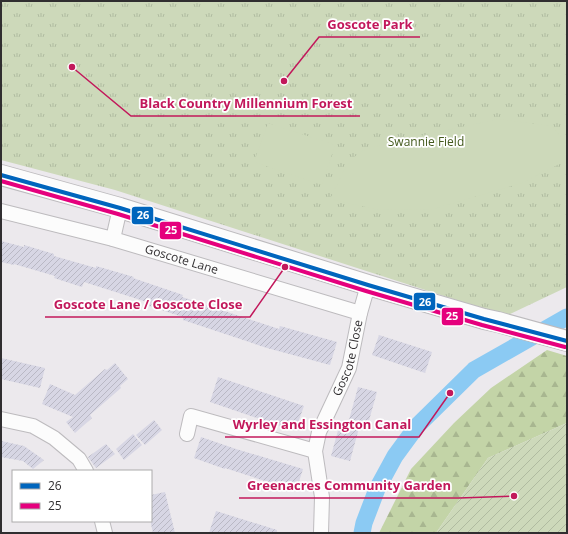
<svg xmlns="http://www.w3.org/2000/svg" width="568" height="534" viewBox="0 0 568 534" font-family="'Open Sans',sans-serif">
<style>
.forest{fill:url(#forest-firs)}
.park{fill:url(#park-tufts)}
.garden{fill:url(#garden-furrows)}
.pitch{fill:#cdd9ba}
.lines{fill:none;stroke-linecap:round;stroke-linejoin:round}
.canal{stroke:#8bcaf3;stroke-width:17}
.building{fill:url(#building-hatch)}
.street-casing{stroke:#bdbbbe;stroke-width:16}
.secondary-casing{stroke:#bdbbbe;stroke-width:22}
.street{stroke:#fcfcfc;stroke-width:14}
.secondary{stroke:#fcfcfc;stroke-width:20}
.bus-1-casing{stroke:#fff;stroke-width:7}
.bus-2-casing{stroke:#fff;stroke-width:7}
.bus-1{stroke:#0065bd;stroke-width:4}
.bus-2{stroke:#e5007d;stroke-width:4}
.labels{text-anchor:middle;stroke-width:3.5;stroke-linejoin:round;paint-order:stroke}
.park-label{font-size:12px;fill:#445a1d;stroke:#fff}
.street-label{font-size:12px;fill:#302e30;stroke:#fff}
.leader{fill:none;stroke:#c2185b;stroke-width:1.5}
.callout-dot{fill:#c2185b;stroke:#fff;stroke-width:1.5}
.callout-label{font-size:13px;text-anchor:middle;font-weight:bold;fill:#c2185b;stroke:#fff;stroke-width:3.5;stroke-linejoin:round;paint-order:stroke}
.line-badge{stroke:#fff;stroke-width:1.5}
.badge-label{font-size:11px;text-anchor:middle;font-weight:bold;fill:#fff}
</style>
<defs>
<pattern id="forest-firs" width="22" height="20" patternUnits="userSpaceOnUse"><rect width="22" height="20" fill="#c3d4a7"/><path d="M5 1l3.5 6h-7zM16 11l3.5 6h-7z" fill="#a8b690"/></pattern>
<pattern id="park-tufts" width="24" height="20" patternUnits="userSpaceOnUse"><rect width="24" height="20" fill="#cdd9ba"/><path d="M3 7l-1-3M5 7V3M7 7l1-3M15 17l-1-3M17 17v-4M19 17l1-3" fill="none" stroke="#b0bba0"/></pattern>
<pattern id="garden-furrows" width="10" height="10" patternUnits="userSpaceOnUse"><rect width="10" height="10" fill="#cdd9ba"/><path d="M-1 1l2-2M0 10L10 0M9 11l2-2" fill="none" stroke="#b0bba0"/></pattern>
<pattern id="building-hatch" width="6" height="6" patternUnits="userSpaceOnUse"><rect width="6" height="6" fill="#d7d6e4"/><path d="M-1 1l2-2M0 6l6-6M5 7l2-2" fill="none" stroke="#b9b8c4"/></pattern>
</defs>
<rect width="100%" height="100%" fill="#ece9ed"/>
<path class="forest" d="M547 350 567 356V423L488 458 436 533H379L411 469 454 423 491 388Z"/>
<path class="park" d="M1 1H567V287L506 316 115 190 1 160Z"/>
<path class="garden" d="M567 423V533H436L488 458Z"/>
<path class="pitch" d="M499 119 552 126 567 144V160L522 183 433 209 379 210 330 199 345 168 359 152 387 143Z
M268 123 335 145 322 185 254 162Z"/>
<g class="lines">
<path class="canal" d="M362 533 364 523 377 489 395 456 417 426 474 370 567 317"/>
</g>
<path class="building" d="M1 241 24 247V245L54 254V256L96 268V266L134 277 133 278 183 295 182 297 279 329 280 326 337 342 330 365 267 348 183 320V317L146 305 147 302 84 282 82 287 54 278 55 276 14 264V265L1 262Z
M379 335 432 352 425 373 372 355Z
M1 358 45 368 40 388 1 379Z
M115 363 128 379 120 386 121 388 90 415 92 418 75 433 66 422 73 417 42 404 50 384 75 395 105 369 107 370Z
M218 377 304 406 295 431 210 402Z
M358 387 377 392 368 424 349 420Z
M154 420 162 430 145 445 136 435Z
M340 423 359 428 350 461 331 456Z
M133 434 142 445 124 460 116 449Z
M201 437 236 449 303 469 296 491 225 468V469L194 458Z
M1 441 24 446 44 460 33 469 23 461 1 457Z
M106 444 115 454 96 468 88 457Z
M165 492 175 533H153L151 524V495Z
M216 511 277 530V533H209Z"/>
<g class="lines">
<g class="street-casing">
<g id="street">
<path id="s1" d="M1 211 113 239 360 313"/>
<path d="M113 239 120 208"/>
<path d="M1 419 33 426 54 438 79 459 86 471"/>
<path d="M187 434 191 416 315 451"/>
<path d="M102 521 105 533"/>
<path id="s2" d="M321 533 322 497 315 451 319 432 349 368 360 313 368 285"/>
</g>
</g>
<g class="secondary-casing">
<path id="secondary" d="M1 175 120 208 368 285 484 319 498 322 567 341"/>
</g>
<use href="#street" class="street"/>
<use href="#secondary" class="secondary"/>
<g class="bus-1-casing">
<path id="bus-1" d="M1 175 120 208 368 285 484 319 567 341"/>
</g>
<g class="bus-2-casing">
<path id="bus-2" d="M1 181 118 214 366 291 482 325 565 347"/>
</g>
<use href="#bus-1" class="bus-1"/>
<use href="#bus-2" class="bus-2"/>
</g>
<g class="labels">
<g class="park-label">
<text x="426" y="146">Swannie Field</text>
</g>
<g class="street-label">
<text dy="4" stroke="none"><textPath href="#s1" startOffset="187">Goscote Lane</textPath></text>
<text dy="4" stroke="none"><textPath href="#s2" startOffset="182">Goscote Close</textPath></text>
</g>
</g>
<path class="leader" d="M284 81L319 37H420M72 67L131 116H360M285 267L250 317H45M450 393L419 437H225M514 496L459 498H239"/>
<g class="callout-dot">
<circle cx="284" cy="81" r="4"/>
<circle cx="72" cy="67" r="4"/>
<circle cx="285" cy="267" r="4"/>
<circle cx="450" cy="393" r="4"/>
<circle cx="514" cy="496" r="4"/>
</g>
<g class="callout-label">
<text x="370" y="29">Goscote Park</text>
<text x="246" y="108">Black Country Millennium Forest</text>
<text x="148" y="309">Goscote Lane / Goscote Close</text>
<text x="322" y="429">Wyrley and Essington Canal</text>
<text x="349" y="490">Greenacres Community Garden</text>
</g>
<g class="line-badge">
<rect x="131" y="206" width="23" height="19" rx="4" fill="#0065bd"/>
<rect x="159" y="221" width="23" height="19" rx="4" fill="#e5007d"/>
<rect x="413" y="292" width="23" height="19" rx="4" fill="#0065bd"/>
<rect x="441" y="307" width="23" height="19" rx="4" fill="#e5007d"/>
</g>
<g class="badge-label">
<text x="143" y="219">26</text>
<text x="171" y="234">25</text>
<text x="425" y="306">26</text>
<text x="452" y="320">25</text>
</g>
<rect width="568" height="534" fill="none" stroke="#302e30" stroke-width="4"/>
<rect x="12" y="470" width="140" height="52" fill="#ffffff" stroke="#acabac"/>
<rect x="20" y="483" width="20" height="6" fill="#0065bd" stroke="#acabac"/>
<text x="48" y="490" font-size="12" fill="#302e30">26</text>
<rect x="20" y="503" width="20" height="6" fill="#e5007d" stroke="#acabac"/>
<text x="48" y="510" font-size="12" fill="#302e30">25</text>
</svg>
